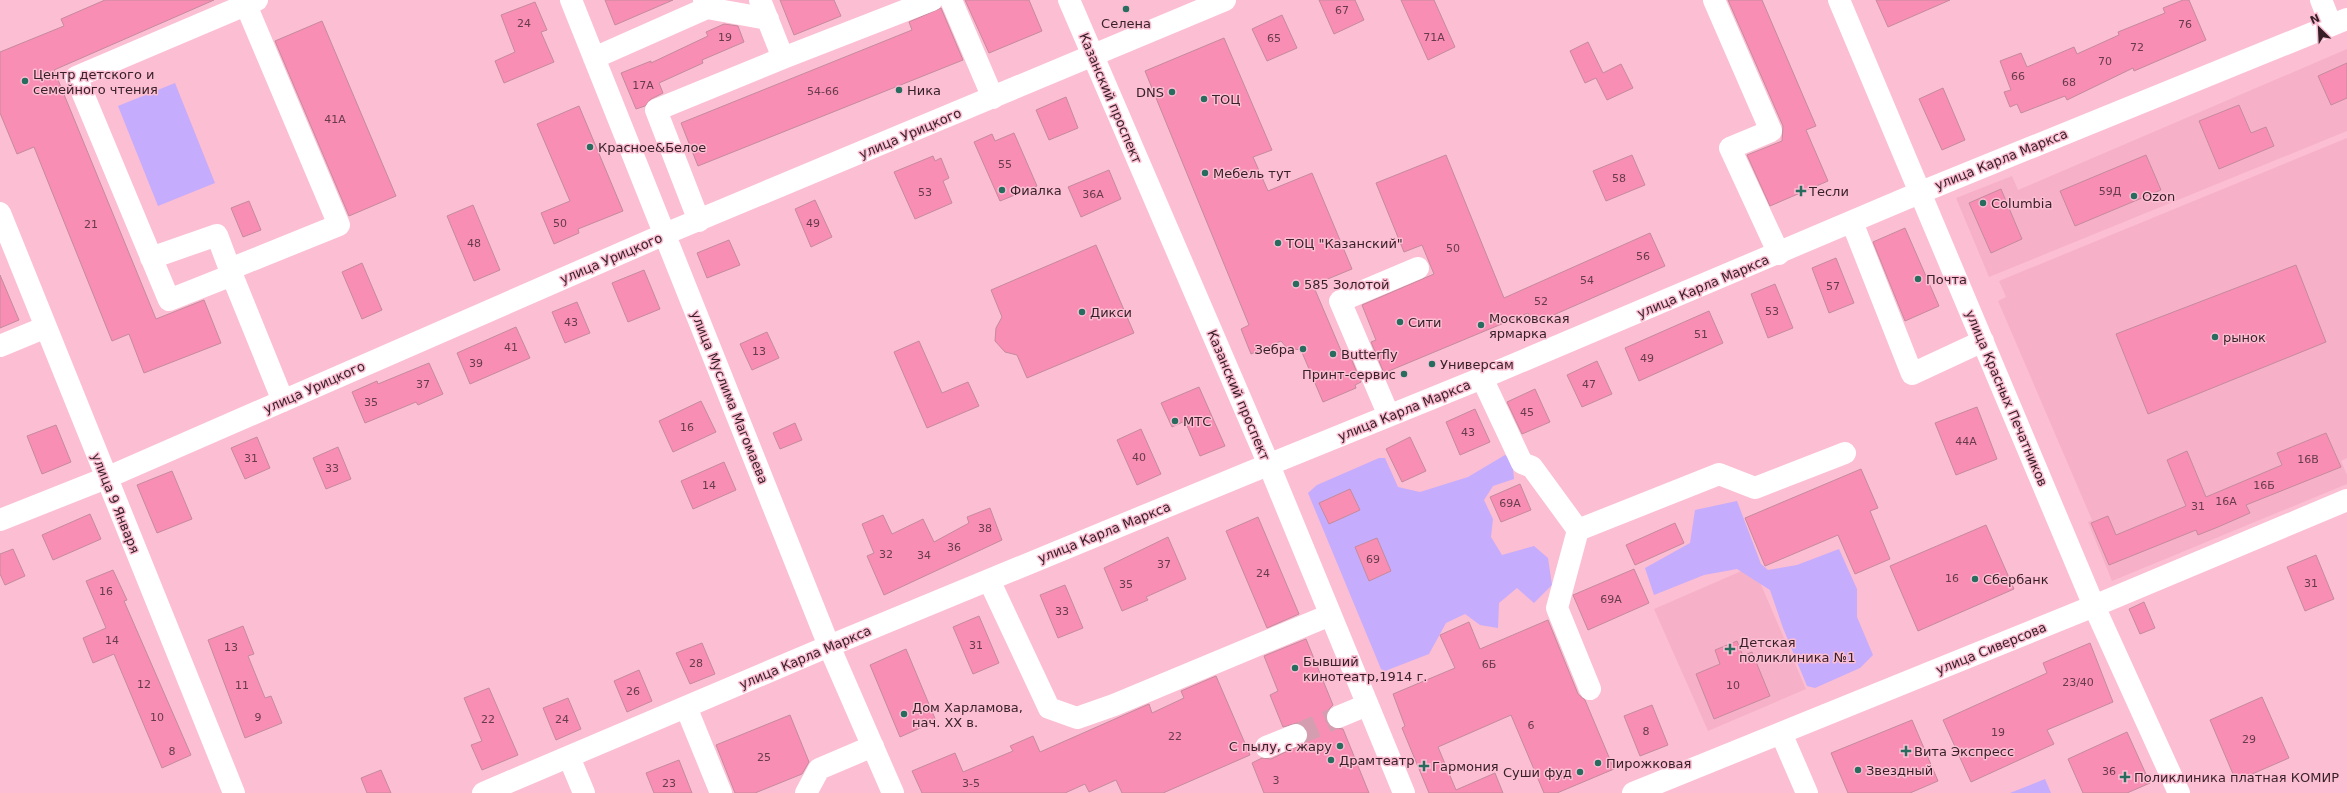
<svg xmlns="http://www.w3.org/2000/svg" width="2347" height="793" viewBox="0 0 2347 793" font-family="'DejaVu Sans',sans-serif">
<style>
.built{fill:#f6b1c8}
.green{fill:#c5acfd}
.building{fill:#f98eb4;stroke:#c58a9d}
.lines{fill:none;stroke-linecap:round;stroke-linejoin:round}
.minor-tunnel{stroke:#d49eb0;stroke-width:22;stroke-dasharray:22 11;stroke-linecap:butt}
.minor{stroke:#fff;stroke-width:22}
.major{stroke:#fff;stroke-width:22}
.poi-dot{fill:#286c5f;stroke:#fcbed2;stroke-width:1.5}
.labels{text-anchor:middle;stroke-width:3;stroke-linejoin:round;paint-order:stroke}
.number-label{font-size:11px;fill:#673b4a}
.poi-label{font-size:13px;fill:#361f27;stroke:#fcbed2;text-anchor:start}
.street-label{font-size:13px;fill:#361f27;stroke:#fcbed2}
</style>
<rect width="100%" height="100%" fill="#fcbed2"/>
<path class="built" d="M2347 49V131L1989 277 1956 198 2012 176 2018 190Z
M2347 138V458L2341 461 2347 475V484L2112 581 2088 522 2092 520 1998 301 2006 297 1999 281Z
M1753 566 1806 689 1708 731 1654 609Z"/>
<path class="green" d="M175 83 215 183 158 206 118 106Z
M1505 455 1512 459 1514 479 1493 486 1484 500 1493 519 1491 537 1502 555 1534 546 1548 558 1552 585 1534 603 1517 588 1499 603 1498 628 1480 625 1465 614 1446 623 1429 654 1385 671 1381 669 1308 493 1317 485 1379 458H1385L1398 487 1420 492 1468 477Z
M1737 501 1761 564 1768 570 1797 565 1839 549 1857 589V617L1873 655 1860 668 1815 688 1807 686 1783 628 1770 590 1737 569 1704 575 1654 595 1645 568 1690 543 1695 510Z
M2045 779 2051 793H2010Z"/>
<path class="building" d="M105 0H214L54 70 156 319 204 300 221 343 144 373 129 334 112 341 34 147 17 154 0 113V52L64 26 61 19Z
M605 0H673L615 25Z
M780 0H834L841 16 794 35Z
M965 0H1029L1042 31 989 53Z
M1319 0H1355L1364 20 1334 34Z
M1401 0H1434L1455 47 1428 60Z
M1728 0H1762L1816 126 1806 130 1828 181 1770 206 1747 155 1782 141 1783 126Z
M1876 0H1950L1888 27Z
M2183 0H2189L2206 40 2134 71 2133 68 2067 100 2065 96 2021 113 2017 104 2010 107 2004 92 2011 90 2000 61 2021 53 2027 67 2074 47 2077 54 2119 35 2118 32 2165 13 2163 8Z
M535 2 547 30 541 32 554 62 504 83 495 61 515 52 501 15Z
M941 8 963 60 698 166 681 123 912 30 909 22Z
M1282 15 1297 48 1267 61 1252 29Z
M322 21 396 196 349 216 275 41Z
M724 24 738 26 744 42 702 60 703 63 659 83 663 93 651 99 645 106 636 109 621 73 651 61V63L708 36 706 32Z
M1224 38 1272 150 1253 157 1268 191 1312 173 1352 269 1313 285 1342 353 1348 351 1361 382 1355 385 1356 388 1323 402 1301 350 1287 348 1281 341 1251 354 1241 329 1249 325 1145 71Z
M1588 42 1603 73 1621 64 1633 88 1607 100 1596 78 1585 83 1570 51Z
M2347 63V98L2331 105 2318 76Z
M1943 88 1965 140 1942 150 1919 99Z
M1066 97 1078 128 1049 140 1036 110Z
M2239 105 2251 133 2266 127 2274 146 2219 169 2199 121Z
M579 106 623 211 578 229 579 233 554 244 541 213 570 201 537 124Z
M1014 133 1037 186 1000 201 974 142 992 134 995 141Z
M1446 155 1504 298 1650 233 1665 266 1533 324 1528 313 1384 373 1371 342 1376 340 1362 305 1434 274 1422 245 1404 252 1376 183Z
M1632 155 1645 185 1606 201 1593 171Z
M2146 155 2161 190 2075 226 2060 191Z
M933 156 935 161 941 158 949 178 943 181 952 203 915 219 894 172Z
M1109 170 1121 199 1081 217 1068 187Z
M2001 189 2022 239 1991 253 1969 203Z
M815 200 832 237 811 247 795 209Z
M249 201 261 230 243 237 231 208Z
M473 205 500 270 474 281 447 216Z
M1905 228 1939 306 1905 321 1873 242Z
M729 240 740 265 707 278 697 253Z
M1096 245 1134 333 1027 378 1017 355 1005 352 995 341 996 328 1002 317 991 290Z
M1836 258 1854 303 1829 313 1812 268Z
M362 263 382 310 362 319 342 272Z
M2296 265 2326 342 2148 414 2116 334Z
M644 270 660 309 628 322 612 283Z
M0 275 19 320 0 328Z
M1775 284 1793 328 1768 338 1751 294Z
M577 302 590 333 565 343 552 312Z
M1709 311 1723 343 1639 381 1625 348Z
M516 327 530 358 470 384 457 353Z
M767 332 779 358 752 370 740 344Z
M919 341 942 393 968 382 979 406 927 428 894 352Z
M1597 361 1612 394 1582 407 1567 375Z
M429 363 443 394 418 405 416 402 365 423 352 392 377 381 378 384Z
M1199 387 1225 446 1200 456 1185 421 1172 427 1161 403Z
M1535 389 1550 422 1522 434 1507 402Z
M701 401 716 432 673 452 659 421Z
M1977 407 1997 459 1956 475 1935 423Z
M1475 409 1490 442 1460 455 1446 422Z
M795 423 802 440 780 449 773 433Z
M56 425 71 462 42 474 27 436Z
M1141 429 1161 474 1137 485 1117 440Z
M2326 433 2341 467 2246 505 2250 513 2218 527 2198 535 2196 530 2109 565 2091 523 2108 516 2116 535 2186 506 2167 460 2187 451 2206 497 2282 465 2277 453Z
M257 437 270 468 245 479 231 448Z
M1410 437 1426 471 1402 482 1386 449Z
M338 447 351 479 326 489 313 458Z
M724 462 736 490 693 509 681 481Z
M1861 469 1878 508 1870 511 1890 559 1855 574 1838 535 1765 566 1745 518Z
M172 471 192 519 157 533 137 485Z
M1520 484 1531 510 1501 522 1490 497Z
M1350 489 1360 510 1329 524 1319 503Z
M990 508 1002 540 884 595 867 556 874 553 862 524 883 515 892 534 923 519 934 542 969 523 967 517Z
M90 514 101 539 53 560 42 535Z
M1258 517 1299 614 1267 628 1226 531Z
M1675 523 1684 543 1635 565 1626 545Z
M1986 525 2014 589 1918 631 1890 566Z
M1168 537 1186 579 1146 597 1148 600 1122 611 1104 568Z
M1377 538 1391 571 1369 581 1355 547Z
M13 549 25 576 5 585 0 574V554Z
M2316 555 2334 599 2305 611 2287 567Z
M1634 569 1649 603 1588 630 1573 595Z
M113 570 127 600 124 601 191 755 162 768 114 654 93 663 83 638 106 628 86 581Z
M1065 585 1083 628 1058 638 1040 595Z
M2144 602 2155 628 2140 634 2129 609Z
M979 616 999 663 973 674 953 627Z
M1548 620 1578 694 1585 700 1614 769 1557 793H1544L1511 715 1438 747 1456 790 1495 773 1503 793H1429L1402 728 1405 726 1393 694 1455 668 1440 635 1469 622 1480 649Z
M243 626 254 654 248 656 265 698 271 696 282 723 245 738 208 640Z
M1306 639 1333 705 1328 710 1326 721 1331 727 1343 729 1369 793H1264L1252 763 1262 758 1271 759 1306 742 1308 731 1303 725 1297 723 1283 727 1270 695 1278 691 1264 656Z
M1737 641 1743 656 1752 652 1770 696 1714 719 1696 674 1720 664 1715 650Z
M702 643 715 674 690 684 676 653Z
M2090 643 2113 702 2047 730 2054 744 1971 782 1943 720 2047 673 2043 663Z
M906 649 936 721 900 737 870 665Z
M639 670 652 701 627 712 614 681Z
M1216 676 1250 755 1163 793H1122L1116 780 1089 792 1085 784 1065 793H922L912 771 955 753 963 772 1013 751 1010 746 1033 736 1040 752 1149 704 1152 713 1184 698 1181 691Z
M489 688 518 755 482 770 471 745 482 741 464 698Z
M2262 697 2289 758 2236 781 2210 720Z
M568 698 581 729 556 740 543 708Z
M1652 705 1668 745 1640 756 1624 716Z
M790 715 809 762 802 774 755 793H735L716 745Z
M1912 720 1938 781 1910 793H1848L1831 753Z
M2127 732 2150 783 2127 793H2083L2068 759Z
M679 760 692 793H654L646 773Z
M381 770 391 793H367L361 778Z"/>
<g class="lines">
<path class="minor-tunnel" d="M1296 735 1338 717"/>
<path class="minor" d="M257 0 76 77 169 300 232 275 283 401
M571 0 829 646 893 793
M951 0 993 98
M1714 0 1771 131 1730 148 1779 254
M1839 0 2094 606 2179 793
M2321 0 2331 25
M707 8 768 19
M594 58 707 8 704 0
M783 58 932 0
M0 213 234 793
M699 221 656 110 783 58 760 0
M1852 222 1912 374 1983 341
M151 258 217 235 232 275
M230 269 339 225 246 5
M0 346 46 327
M1482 378 1522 463 1532 467 1578 530 1719 474 1755 488 1845 453
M1389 416 1340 301 1418 268
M0 520 106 478 665 234 1225 0
M1578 530 1557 608 1590 689
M989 580 1049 708 1077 718 1114 705 1330 615
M686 707 721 793
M1338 717 1367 705
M1781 733 1807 793
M1266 747 1296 735
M569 757 584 793
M483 793 829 646 1248 473 1482 378 1919 193 2347 19
M806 793 819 769 873 746
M1633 793 2094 606 2347 500"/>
<path class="major" d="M1069 0 1269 465 1404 793"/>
</g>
<g class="poi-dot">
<circle cx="1126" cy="9" r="4"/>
<circle cx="25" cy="81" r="4"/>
<circle cx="899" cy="90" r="4"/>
<circle cx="1172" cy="92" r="4"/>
<circle cx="1204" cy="99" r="4"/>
<circle cx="590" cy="147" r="4"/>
<circle cx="1205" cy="173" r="4"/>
<circle cx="1002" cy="190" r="4"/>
<path d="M1799 185h4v4h4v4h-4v4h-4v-4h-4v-4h4z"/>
<circle cx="2134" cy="196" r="4"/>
<circle cx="1983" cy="203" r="4"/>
<circle cx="1278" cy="243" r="4"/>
<circle cx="1918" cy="279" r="4"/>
<circle cx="1296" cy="284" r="4"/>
<circle cx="1082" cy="312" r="4"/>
<circle cx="1400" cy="322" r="4"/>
<circle cx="1481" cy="325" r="4"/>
<circle cx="2215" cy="337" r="4"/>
<circle cx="1303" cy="349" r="4"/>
<circle cx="1333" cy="354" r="4"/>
<circle cx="1432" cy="364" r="4"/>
<circle cx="1404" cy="374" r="4"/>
<circle cx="1175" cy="421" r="4"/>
<circle cx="1975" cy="579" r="4"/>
<path d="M1728 643h4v4h4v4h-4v4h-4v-4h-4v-4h4z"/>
<circle cx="1295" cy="668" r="4"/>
<circle cx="904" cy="714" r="4"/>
<circle cx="1340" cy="746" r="4"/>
<path d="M1904 745h4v4h4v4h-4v4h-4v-4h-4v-4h4z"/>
<circle cx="1331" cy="760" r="4"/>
<circle cx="1598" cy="763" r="4"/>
<path d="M1422 760h4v4h4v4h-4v4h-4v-4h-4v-4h4z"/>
<circle cx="1858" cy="770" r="4"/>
<circle cx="1580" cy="772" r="4"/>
<path d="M2123 771h4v4h4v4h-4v4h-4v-4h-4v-4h4z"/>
</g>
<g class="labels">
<g class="number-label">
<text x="1342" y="14">67</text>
<text x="524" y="27">24</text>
<text x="2185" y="28">76</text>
<text x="725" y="41">19</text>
<text x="1434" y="41">71А</text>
<text x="1274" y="42">65</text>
<text x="2137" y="51">72</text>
<text x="2105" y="65">70</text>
<text x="2018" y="80">66</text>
<text x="2069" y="86">68</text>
<text x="643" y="89">17А</text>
<text x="823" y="95">54-66</text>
<text x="335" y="123">41А</text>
<text x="1005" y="168">55</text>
<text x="1619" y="182">58</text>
<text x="2110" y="195">59Д</text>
<text x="925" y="196">53</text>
<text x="1093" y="198">36А</text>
<text x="560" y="227">50</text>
<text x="813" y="227">49</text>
<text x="91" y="228">21</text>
<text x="474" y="247">48</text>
<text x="1453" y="252">50</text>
<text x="1643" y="260">56</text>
<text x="1587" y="284">54</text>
<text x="1833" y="290">57</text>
<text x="1541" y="305">52</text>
<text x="1772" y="315">53</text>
<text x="571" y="326">43</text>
<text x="1701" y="338">51</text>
<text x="511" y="351">41</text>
<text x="759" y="355">13</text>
<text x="1647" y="362">49</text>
<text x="476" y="367">39</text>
<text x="423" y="388">37</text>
<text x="1589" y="388">47</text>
<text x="371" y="406">35</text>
<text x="1527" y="416">45</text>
<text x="687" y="431">16</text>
<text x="1468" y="436">43</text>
<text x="1966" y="445">44А</text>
<text x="1139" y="461">40</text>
<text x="251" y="462">31</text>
<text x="2308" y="463">16В</text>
<text x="332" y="472">33</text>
<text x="709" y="489">14</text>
<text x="2264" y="489">16Б</text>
<text x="2226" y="505">16А</text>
<text x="1510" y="507">69А</text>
<text x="2198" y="510">31</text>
<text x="985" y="532">38</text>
<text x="954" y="551">36</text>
<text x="886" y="558">32</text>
<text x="924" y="559">34</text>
<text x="1373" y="563">69</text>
<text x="1164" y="568">37</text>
<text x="1263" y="577">24</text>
<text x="1952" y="582">16</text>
<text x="2311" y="587">31</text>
<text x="1126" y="588">35</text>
<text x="106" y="595">16</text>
<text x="1611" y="603">69А</text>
<text x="1062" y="615">33</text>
<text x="112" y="644">14</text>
<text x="976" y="649">31</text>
<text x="231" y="651">13</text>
<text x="696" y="667">28</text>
<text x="1489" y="668">6Б</text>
<text x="2078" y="686">23/40</text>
<text x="144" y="688">12</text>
<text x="242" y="689">11</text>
<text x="1733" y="689">10</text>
<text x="633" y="695">26</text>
<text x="157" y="721">10</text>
<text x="258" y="721">9</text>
<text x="488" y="723">22</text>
<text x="562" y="723">24</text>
<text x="1531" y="729">6</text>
<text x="1646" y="735">8</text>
<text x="1998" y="736">19</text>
<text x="1175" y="740">22</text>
<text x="2249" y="743">29</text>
<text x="172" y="755">8</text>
<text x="764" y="761">25</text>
<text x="2109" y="775">36</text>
<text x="1276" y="784">3</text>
<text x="669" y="787">23</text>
<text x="971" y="787">3-5</text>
</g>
<g class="poi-label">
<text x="1126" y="28" text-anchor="middle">Селена</text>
<text x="33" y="79">Центр детского и<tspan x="33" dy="15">семейного чтения</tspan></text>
<text x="907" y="95">Ника</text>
<text x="1164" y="97" text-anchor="end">DNS</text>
<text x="1212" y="104">ТОЦ</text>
<text x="598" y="152">Красное&amp;Белое</text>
<text x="1213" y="178">Мебель тут</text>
<text x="1010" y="195">Фиалка</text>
<text x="1809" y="196">Тесли</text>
<text x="2142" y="201">Ozon</text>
<text x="1991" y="208">Columbia</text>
<text x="1286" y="248">ТОЦ "Казанский"</text>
<text x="1926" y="284">Почта</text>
<text x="1304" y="289">585 Золотой</text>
<text x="1090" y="317">Дикси</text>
<text x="1489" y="323">Московская<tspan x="1489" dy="15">ярмарка</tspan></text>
<text x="1408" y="327">Сити</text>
<text x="2223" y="342">рынок</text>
<text x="1295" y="354" text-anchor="end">Зебра</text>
<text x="1341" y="359">Butterfly</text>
<text x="1440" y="369">Универсам</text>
<text x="1396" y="379" text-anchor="end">Принт-сервис</text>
<text x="1183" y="426">МТС</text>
<text x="1983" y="584">Сбербанк</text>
<text x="1739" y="647">Детская<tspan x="1739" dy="15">поликлиника №1</tspan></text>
<text x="1303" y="666">Бывший<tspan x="1303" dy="15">кинотеатр,1914 г.</tspan></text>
<text x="912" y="712">Дом Харламова,<tspan x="912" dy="15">нач. XX в.</tspan></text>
<text x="1332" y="751" text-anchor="end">С пылу, с жару</text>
<text x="1914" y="756">Вита Экспресс</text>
<text x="1339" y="765">Драмтеатр</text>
<text x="1606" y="768">Пирожковая</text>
<text x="1432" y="771">Гармония</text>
<text x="1866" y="775">Звездный</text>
<text x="1572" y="777" text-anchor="end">Суши фуд</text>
<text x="2134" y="782">Поликлиника платная КОМИР</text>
</g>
<g class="street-label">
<text transform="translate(1111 98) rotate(67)" y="5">Казанский проспект</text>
<text transform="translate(910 133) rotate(-23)" y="5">улица Урицкого</text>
<text transform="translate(2001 159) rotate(-22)" y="5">улица Карла Маркса</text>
<text transform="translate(611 258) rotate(-23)" y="5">улица Урицкого</text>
<text transform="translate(1703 286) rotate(-23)" y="5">улица Карла Маркса</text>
<text transform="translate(314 387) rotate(-24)" y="5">улица Урицкого</text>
<text transform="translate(1239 395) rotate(67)" y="5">Казанский проспект</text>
<text transform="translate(730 397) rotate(68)" y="5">улица Муслима Магомаева</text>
<text transform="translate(2007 398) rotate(67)" y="5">улица Красных Печатников</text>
<text transform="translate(1404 410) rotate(-22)" y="5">улица Карла Маркса</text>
<text transform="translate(116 503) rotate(68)" y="5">улица 9 Января</text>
<text transform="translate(1104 532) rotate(-22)" y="5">улица Карла Маркса</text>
<text transform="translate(1991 648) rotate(-22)" y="5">улица Сиверсова</text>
<text transform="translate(805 657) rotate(-23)" y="5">улица Карла Маркса</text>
</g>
</g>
<g transform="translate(2319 28) rotate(336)" stroke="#fcbed2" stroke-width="3" paint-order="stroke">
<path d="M0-3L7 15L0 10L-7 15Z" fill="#361f27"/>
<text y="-6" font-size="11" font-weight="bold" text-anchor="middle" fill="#361f27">N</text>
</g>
</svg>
